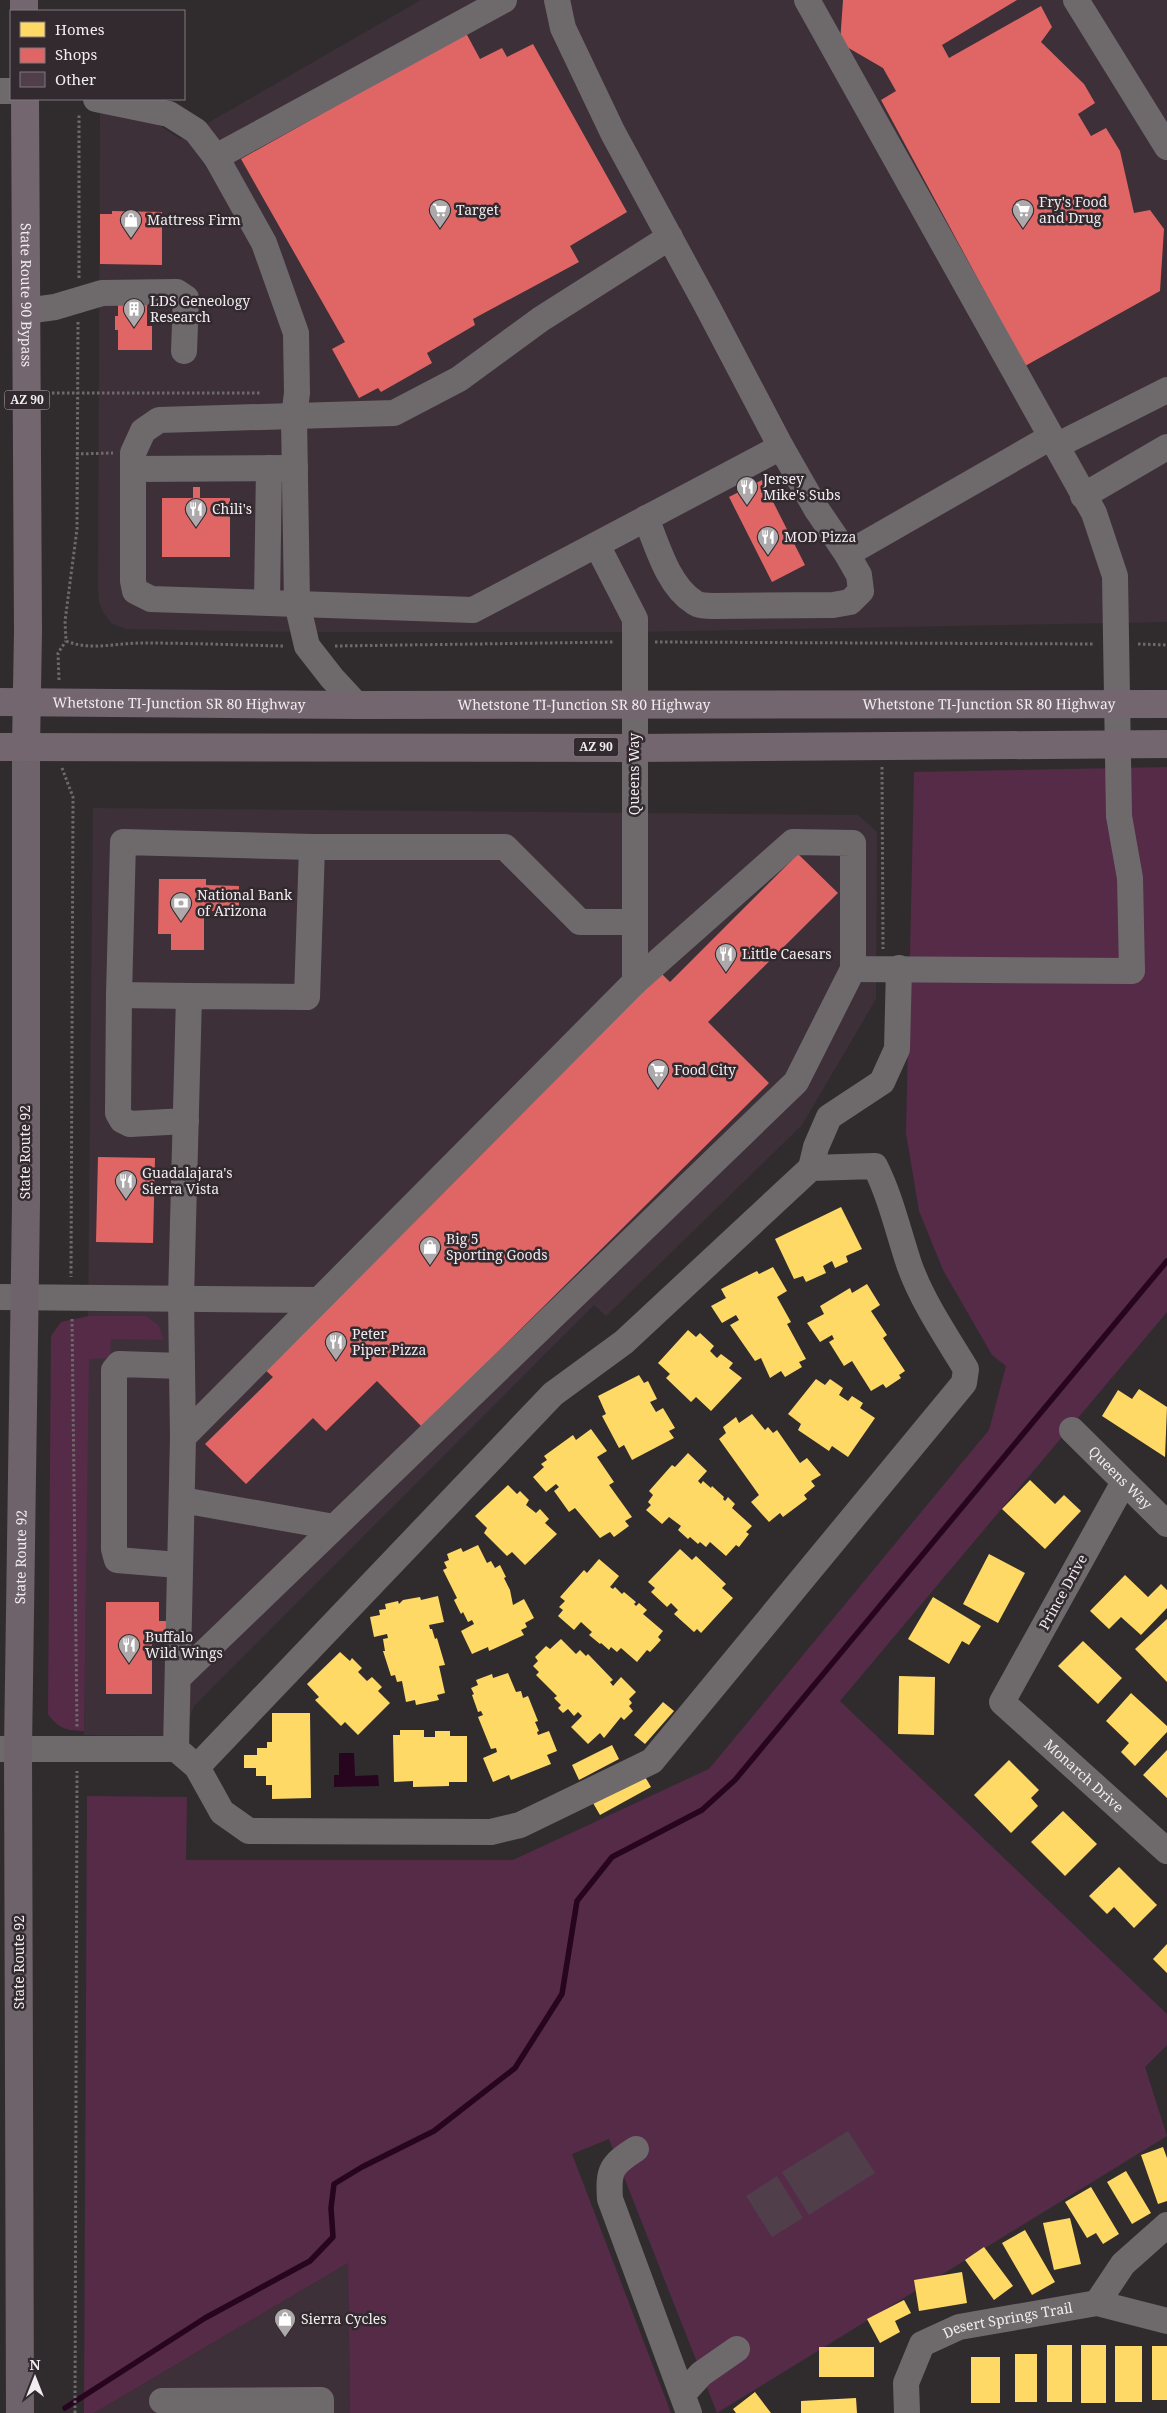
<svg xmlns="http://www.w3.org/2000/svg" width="1167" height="2413" viewBox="0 0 1167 2413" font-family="'Noto Serif',serif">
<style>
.built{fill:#3e3038}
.green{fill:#552b48}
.water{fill:#27051e}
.homes{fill:#ffd966}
.shops{fill:#e06666}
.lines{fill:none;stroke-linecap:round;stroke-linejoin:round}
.stream{stroke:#27051e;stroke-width:5.5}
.building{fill:#503f4b}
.path{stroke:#6d6a6c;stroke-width:3;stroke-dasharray:2.5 2.5;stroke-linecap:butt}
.minor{stroke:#6e6a6c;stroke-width:26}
.major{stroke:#6e636a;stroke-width:28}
.highway{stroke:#74666f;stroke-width:28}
.labels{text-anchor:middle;stroke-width:5;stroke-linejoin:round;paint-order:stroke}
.shield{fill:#322a2f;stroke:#b8b2b5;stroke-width:1}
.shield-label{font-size:12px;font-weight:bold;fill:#f1ecef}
.poi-label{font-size:14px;fill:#f1ecef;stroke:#322a2f;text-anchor:start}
.street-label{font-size:14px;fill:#f1ecef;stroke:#322a2f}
</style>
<rect width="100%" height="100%" fill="#302c2e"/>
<path class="built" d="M421 0H1167V622L635 632H304L126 629 111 623 103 612 99 602 98 590 100 110 153 121 180 139Z
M93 808 858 815 877 832 876 999 802 1125 606 1316 594 1305 194 1706 183 1736 84 1735Z
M348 2263 350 2413H94Z"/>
<path class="green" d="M1167 767V1312L840 1701 1167 2014V2045L1145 2067 1167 2136 717 2413 609 2139 572 2154 671 2413H350L348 2263 94 2413H84L87 1796 187 1797 186 1860H513L709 1769 989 1430 1006 1366 992 1355 943 1270 919 1211 906 1133 914 772Z
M89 1316H146L158 1325 164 1340 111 1339 110 1358 89 1359 84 1731C66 1731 58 1728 48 1714L51 1336 61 1322Z"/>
<path class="water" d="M339 1753H354L355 1776 378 1775 379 1786 334 1787V1775H339Z"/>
<path class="homes" d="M841 1207 862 1249 846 1256 848 1262 835 1268 832 1261 823 1266 826 1273 806 1282 803 1276 794 1279 775 1239Z
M773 1267 787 1291 777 1297 791 1322 787 1324 806 1359 799 1362 802 1367 785 1377 781 1371 770 1378 761 1358 755 1361 730 1325 739 1320 736 1315 722 1323 711 1306 726 1298 721 1289 757 1271 759 1274Z
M867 1284 880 1305 871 1311 887 1335 883 1338 905 1371 899 1375 901 1378 886 1388 883 1384 871 1391 852 1361 844 1366 829 1342 834 1339 832 1335 820 1342 807 1323 824 1314 820 1306 850 1288 852 1293Z
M688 1330 696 1337 700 1333 714 1346 710 1351 717 1358 721 1354 733 1363 729 1368 742 1378 711 1411 696 1397 691 1402 666 1378 670 1374 658 1363Z
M639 1375 644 1383 648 1381 657 1399 650 1402 656 1412 663 1408 675 1428 669 1431 674 1438 632 1460 624 1445 619 1448 602 1416 606 1414 598 1396Z
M816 1379 825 1385 830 1379 843 1388 839 1395 848 1401 852 1396 863 1403 860 1408 875 1418 848 1457 832 1446 829 1451 798 1430 801 1424 788 1414Z
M1139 1389 1167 1407 1165 1457 1102 1416 1118 1390 1132 1399Z
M752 1414 765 1430 768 1427 773 1433 777 1430 800 1463 807 1458 821 1475 811 1481 815 1486 804 1495 807 1499 783 1517 780 1513 769 1522 751 1502 759 1495 719 1439 726 1433 723 1427 736 1417 739 1423Z
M591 1429 607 1451 597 1457 614 1482 609 1485 632 1517 625 1521 629 1526 614 1537 610 1532 600 1538 575 1508 569 1512 554 1491 559 1487 556 1484 546 1492 533 1477 544 1467 541 1464 547 1460 544 1456 573 1435 576 1440Z
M688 1453 707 1471 698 1481 701 1484 703 1481 711 1488 712 1486 724 1497 723 1499 725 1501 728 1497 735 1504 732 1508 752 1526 746 1532 749 1534 739 1547 736 1545 726 1556 710 1542 706 1547 700 1542 698 1544 690 1537 688 1539 678 1530 681 1526 669 1517 662 1524 646 1510 651 1505 648 1502 653 1495 649 1491 672 1465 675 1467Z
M1030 1480 1055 1504 1064 1495 1081 1511 1045 1549 1002 1509Z
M508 1485 517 1494 520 1491 529 1500 526 1505 536 1513 540 1509 549 1519 545 1523 557 1534 525 1565 512 1552 507 1556 484 1533 487 1528 475 1516Z
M478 1545 487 1563 491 1561 495 1568 500 1565 506 1577 504 1578 510 1590 513 1605 524 1599 534 1618 525 1623 527 1627 521 1630 524 1635 489 1651 488 1647 472 1654 461 1631 474 1624 472 1620 468 1622 463 1612 461 1614 454 1600 457 1598 443 1570 447 1568 444 1562 449 1560 447 1554 461 1548 463 1552Z
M680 1549 692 1560 696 1556 726 1584 722 1588 733 1598 701 1633 697 1629 694 1632 674 1614 678 1610 671 1603 667 1607 651 1592 655 1588 648 1582Z
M989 1554 1025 1573 998 1623 963 1604Z
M599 1559 619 1576 610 1587 613 1589 615 1587 622 1594 624 1592 636 1602 634 1604 636 1606 639 1603 647 1610 643 1614 663 1631 658 1637 661 1640 650 1652 647 1650 637 1662 621 1648 617 1652 611 1647 609 1650 601 1643 600 1644 589 1635 592 1632 581 1622 574 1630 558 1616 563 1610 559 1607 565 1601 560 1597 584 1570 587 1573Z
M1125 1575 1148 1597 1161 1584 1167 1590V1608L1141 1635 1121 1617 1109 1629 1090 1611Z
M438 1596 444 1622 429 1625 430 1629H432L435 1639 437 1638 445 1665 439 1666 445 1693 437 1695 439 1700 416 1705 415 1700 406 1702 402 1681 397 1682 395 1675 391 1676 383 1651H385L383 1639 388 1638 387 1634 374 1637 370 1617 380 1615 379 1610 386 1609 385 1604 398 1601 399 1604 403 1600 420 1597 421 1600Z
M933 1597 981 1626 969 1645 962 1641 949 1664 908 1639Z
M1167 1619V1682L1135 1649Z
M561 1639 576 1654 580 1650 586 1656 588 1654 613 1680 610 1682 613 1686 621 1677 636 1692 629 1699 632 1703 629 1706 633 1711 624 1720 621 1717 604 1738 600 1733 588 1744 571 1727 582 1716 578 1712 574 1716 568 1709 563 1713 558 1708 561 1705 554 1698 557 1696 536 1675 539 1672 533 1666 538 1661 535 1657 546 1646 550 1649Z
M1083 1641 1122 1678 1098 1704 1058 1666Z
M340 1652 350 1661 352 1658 362 1668 358 1672 367 1681 372 1677 382 1687 378 1691 390 1703 358 1735 345 1722 341 1726 315 1700 319 1697 307 1684Z
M508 1673 516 1692 521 1691 523 1698 528 1696 538 1721 535 1722 539 1731 537 1732 538 1735 549 1731 557 1751 547 1755 551 1764 511 1780 509 1775 493 1782 483 1758 497 1752 496 1748 491 1749 478 1717 483 1715 481 1711 478 1712 472 1695 474 1694 471 1688 478 1685 476 1680 492 1674 493 1678Z
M899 1676 935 1677 934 1735 898 1734Z
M1131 1693 1167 1726V1732L1135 1766 1121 1752 1129 1743 1106 1721Z
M663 1702 674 1711 645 1744 634 1735Z
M272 1713H310L311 1798 272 1799V1785H266V1776H256V1768H244V1755H257V1748H267V1742H272Z
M400 1730H424V1737H435V1731H450V1736H467V1782H449V1786L413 1787V1781L394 1782 393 1735H400Z
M612 1745 619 1759 579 1780 572 1765Z
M1167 1750V1798L1143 1775Z
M1009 1760 1039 1790 1031 1798 1038 1806 1011 1833 974 1795Z
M644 1775 651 1787 600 1815 593 1803Z
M1063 1811 1097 1844 1065 1876 1031 1842Z
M1119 1867 1157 1905 1134 1928 1114 1907 1107 1914 1089 1896Z
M1167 1944V1973L1153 1959Z
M1163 2147 1167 2158V2201L1158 2204 1141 2155Z
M1126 2171 1151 2213 1132 2224 1107 2182Z
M1091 2187 1119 2234 1103 2244 1096 2233 1087 2238 1065 2202Z
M1070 2218 1081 2264 1054 2270 1043 2223Z
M1025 2230 1055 2282 1032 2295 1002 2243Z
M984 2247 1013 2286 994 2300 965 2260Z
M962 2272 967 2303 919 2311 914 2280Z
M904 2300 911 2313 895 2321 900 2332 880 2343 867 2319Z
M1047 2345H1072V2402H1047Z
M1081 2345H1106V2403H1081Z
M1115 2346H1142V2402H1115Z
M1152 2346H1167V2400H1152Z
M819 2347H874V2377H819Z
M1015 2354H1037V2402H1015Z
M971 2357H1000V2403H971Z
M755 2392 771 2413H736L733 2409Z
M856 2398 857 2413H801V2401Z"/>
<path class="shops" d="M843 0H1017L942 45 949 58 1041 6 1052 27 1041 42 1084 84 1095 103 1078 114 1091 136 1106 128 1120 151 1134 213 1150 210 1164 229 1160 291 1025 366 881 100 896 91 883 68 840 43Z
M466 33 480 59 502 48 507 57 533 44 627 212 570 246 579 262 473 319 475 325 427 353 432 363 381 392 378 388 359 398 332 349 345 342 241 159Z
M112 211 162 212V265L100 264V214H112Z
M118 303H147V326H152V350H118V330H115V316H118Z
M762 480 805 565 772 582 729 497Z
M193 487H200V498H230V557H162V498H193Z
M798 854 838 893 708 1022 769 1083 422 1427 377 1381 326 1431 313 1418 246 1484 205 1444 273 1377 263 1368 661 973 670 982Z
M159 879H206V885L239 886V911H204V950H171V934H158Z
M98 1157 155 1158 153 1243 96 1242Z
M106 1602H159V1621H168V1633H152V1694H106Z"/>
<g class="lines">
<path class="stream" d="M65 2408 205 2318 310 2261 333 2237 331 2208 334 2184 362 2167 434 2131 515 2068 562 1994 577 1901 612 1857 702 1810 735 1780 1167 1261"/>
</g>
<path class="building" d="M848 2131 875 2173 809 2215 782 2172Z
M777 2176 803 2218 772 2237 746 2196Z"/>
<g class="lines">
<path class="path" d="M79 278V114
M78 322 77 529 65 621 66 641C90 651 117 643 142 643 189 643 237 645 284 646
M47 393H261
M76 454 113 453
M655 642 1094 644
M1138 644 1167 645
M335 646 614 642
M59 680 58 653 66 641
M882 767 883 949
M62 768 73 797 71 1277
M72 1319 77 1727
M75 2413 77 1771"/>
<g class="minor">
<path d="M557 0 563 28 613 133 707 306 781 447 473 610 151 599 135 591 133 581V453L143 431 159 420 394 413 459 379 541 319 670 237"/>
<path d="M1076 0 1167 147"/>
<path d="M0 91H11"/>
<path d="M96 99 169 114 196 131 216 157 264 243 296 333 297 393 294 417 297 603 307 646 332 678 357 705"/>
<path d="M216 157 504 0"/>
<path d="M26 311 55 307 102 293 177 292 186 298 184 351"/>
<path d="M1056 446 1167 390"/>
<path d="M781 447 817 510 847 554 1051 437"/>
<path d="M133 469 295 468"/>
<path d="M1083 496 1167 447"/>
<path d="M646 518C657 545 668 586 694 602 699 606 707 606 713 606L833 605 850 602 861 591 859 575 847 554"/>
<path d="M597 545 635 619V982"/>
<path d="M267 602 269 468"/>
<path d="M119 995 118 1113 122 1120 130 1124 186 1121"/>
<path d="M189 996 119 995 123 842 312 847H505L580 922H635"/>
<path d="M811 1168 816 1147 829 1117 882 1082 897 1049 899 968"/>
<path d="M0 1297 319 1300"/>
<path id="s1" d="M1072 1430 1167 1524"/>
<path d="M183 1437 181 1298 189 996 307 997 312 847"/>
<path id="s2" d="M1124 1482 1002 1702 1167 1851"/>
<path d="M182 1500 334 1527"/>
<path d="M178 1565 117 1560 114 1549V1370L119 1364 182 1366"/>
<path d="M178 1678 796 1082 853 969"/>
<path d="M0 1749H176"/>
<path d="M197 1767 553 1394 624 1342 811 1168 875 1166C891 1198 898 1231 909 1264 922 1301 946 1336 966 1369L964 1383 652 1761 520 1825 491 1832 249 1831 222 1812 197 1767 176 1749 183 1437 635 982 793 842 853 843V969L1132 971 1130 878 1119 816 1115 576 1094 513 807 0"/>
<path d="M636 2149C611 2165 608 2170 610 2199L689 2413"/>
<path d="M1097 2303 1123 2264 1167 2225"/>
<path d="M683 2394 701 2374 737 2349"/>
<path d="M162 2401 321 2400V2413"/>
<path id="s3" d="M907 2413 906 2383 922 2344 959 2327 1097 2303 1167 2321"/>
</g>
<path class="major" id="s4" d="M20 2413 18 1749 26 1203V746"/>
<g class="highway">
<path d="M24 0V11"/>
<path id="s5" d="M25 99 28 632 26 746"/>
<path id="s6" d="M0 702 357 705 1167 704"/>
<path d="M0 747 634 748 1167 744"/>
</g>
</g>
<defs>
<g id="supermarket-pin" transform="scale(1.125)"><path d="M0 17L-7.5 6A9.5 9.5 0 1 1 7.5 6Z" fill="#ada9ab" stroke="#322a2f"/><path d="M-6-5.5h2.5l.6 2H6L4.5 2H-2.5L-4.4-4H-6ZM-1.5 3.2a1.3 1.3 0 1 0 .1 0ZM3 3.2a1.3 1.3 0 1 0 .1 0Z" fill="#fff"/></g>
<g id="shop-pin" transform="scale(1.125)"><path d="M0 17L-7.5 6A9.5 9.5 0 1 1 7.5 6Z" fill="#ada9ab" stroke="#322a2f"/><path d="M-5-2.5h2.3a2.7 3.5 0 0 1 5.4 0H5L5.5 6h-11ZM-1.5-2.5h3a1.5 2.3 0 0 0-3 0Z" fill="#fff"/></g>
<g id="building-pin" transform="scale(1.125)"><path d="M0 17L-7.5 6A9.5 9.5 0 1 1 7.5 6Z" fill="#ada9ab" stroke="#322a2f"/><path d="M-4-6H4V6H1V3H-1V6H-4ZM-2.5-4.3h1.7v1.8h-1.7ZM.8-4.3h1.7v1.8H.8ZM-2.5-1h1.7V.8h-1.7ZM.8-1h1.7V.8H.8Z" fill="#fff"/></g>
<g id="restaurant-pin" transform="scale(1.125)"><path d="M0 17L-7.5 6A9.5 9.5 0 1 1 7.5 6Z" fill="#ada9ab" stroke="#322a2f"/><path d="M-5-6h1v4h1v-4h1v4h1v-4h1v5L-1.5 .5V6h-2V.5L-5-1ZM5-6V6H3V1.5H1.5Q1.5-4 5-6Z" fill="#fff"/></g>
<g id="bank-pin" transform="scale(1.125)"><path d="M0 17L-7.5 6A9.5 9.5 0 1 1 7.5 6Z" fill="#ada9ab" stroke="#322a2f"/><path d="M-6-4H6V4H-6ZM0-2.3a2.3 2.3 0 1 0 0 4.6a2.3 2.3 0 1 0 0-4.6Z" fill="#fff"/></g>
</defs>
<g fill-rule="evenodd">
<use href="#supermarket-pin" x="440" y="210"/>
<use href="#supermarket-pin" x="1023" y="210"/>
<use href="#shop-pin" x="131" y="220"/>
<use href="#building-pin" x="134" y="309"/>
<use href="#restaurant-pin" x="747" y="487"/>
<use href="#restaurant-pin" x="196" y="509"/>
<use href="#restaurant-pin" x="768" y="537"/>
<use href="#bank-pin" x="181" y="903"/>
<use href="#restaurant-pin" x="726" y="954"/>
<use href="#supermarket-pin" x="658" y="1070"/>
<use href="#restaurant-pin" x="126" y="1181"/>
<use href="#shop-pin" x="430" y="1247"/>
<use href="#restaurant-pin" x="336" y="1342"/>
<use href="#restaurant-pin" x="129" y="1645"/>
<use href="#shop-pin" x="285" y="2319"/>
</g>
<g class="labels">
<g class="shield">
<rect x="4.5" y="390.5" width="45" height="19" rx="4"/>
<rect x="573.5" y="737.5" width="45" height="19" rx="4"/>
</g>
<g class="shield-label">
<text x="27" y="404">AZ 90</text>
<text x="596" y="751">AZ 90</text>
</g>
<g class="poi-label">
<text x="1039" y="207">Fry's Food<tspan x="1039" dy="16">and Drug</tspan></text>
<text x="456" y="215">Target</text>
<text x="147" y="225">Mattress Firm</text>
<text x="150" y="306">LDS Geneology<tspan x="150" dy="16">Research</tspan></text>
<text x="763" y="484">Jersey<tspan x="763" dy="16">Mike's Subs</tspan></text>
<text x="212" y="514">Chili's</text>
<text x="784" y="542">MOD Pizza</text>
<text x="197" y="900">National Bank<tspan x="197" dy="16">of Arizona</tspan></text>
<text x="742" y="959">Little Caesars</text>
<text x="674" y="1075">Food City</text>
<text x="142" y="1178">Guadalajara's<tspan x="142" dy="16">Sierra Vista</tspan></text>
<text x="446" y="1244">Big 5<tspan x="446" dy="16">Sporting Goods</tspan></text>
<text x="352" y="1339">Peter<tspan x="352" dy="16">Piper Pizza</tspan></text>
<text x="145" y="1642">Buffalo<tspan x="145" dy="16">Wild Wings</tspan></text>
<text x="301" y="2324">Sierra Cycles</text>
</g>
<g class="street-label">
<text dy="5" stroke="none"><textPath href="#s5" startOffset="196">State Route 90 Bypass</textPath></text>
<text dy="5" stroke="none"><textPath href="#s6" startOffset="989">Whetstone TI-Junction SR 80 Highway</textPath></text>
<text dy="5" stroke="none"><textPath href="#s6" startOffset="179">Whetstone TI-Junction SR 80 Highway</textPath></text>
<text dy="5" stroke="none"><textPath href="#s6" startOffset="584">Whetstone TI-Junction SR 80 Highway</textPath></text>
<text transform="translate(634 774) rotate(-90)" y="5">Queens Way</text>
<text transform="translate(25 1152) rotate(-90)" y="5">State Route 92</text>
<text dy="5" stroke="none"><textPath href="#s1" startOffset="68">Queens Way</textPath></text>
<text dy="5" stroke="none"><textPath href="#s4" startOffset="856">State Route 92</textPath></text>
<text transform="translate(1063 1592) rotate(-61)" y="5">Prince Drive</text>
<text dy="5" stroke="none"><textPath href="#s2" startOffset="362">Monarch Drive</textPath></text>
<text transform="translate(19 1962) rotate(-90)" y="5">State Route 92</text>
<text dy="5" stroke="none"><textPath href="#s3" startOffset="162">Desert Springs Trail</textPath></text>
</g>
</g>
<rect x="10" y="10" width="175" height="90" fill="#322a2f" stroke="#7e787c"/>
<rect x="20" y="22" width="25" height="15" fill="#ffd966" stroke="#7e787c"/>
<text x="55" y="35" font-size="15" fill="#f1ecef">Homes</text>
<rect x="20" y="48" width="25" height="15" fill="#e06666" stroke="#7e787c"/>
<text x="55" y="60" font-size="15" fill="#f1ecef">Shops</text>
<rect x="20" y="72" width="25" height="15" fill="#503f4b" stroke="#7e787c"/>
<text x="55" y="85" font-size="15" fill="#f1ecef">Other</text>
<g transform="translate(35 2378)" stroke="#322a2f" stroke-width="4" paint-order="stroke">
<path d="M0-4L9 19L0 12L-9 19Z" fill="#f1ecef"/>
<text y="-8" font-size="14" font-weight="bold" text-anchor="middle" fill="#f1ecef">N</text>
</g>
</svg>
